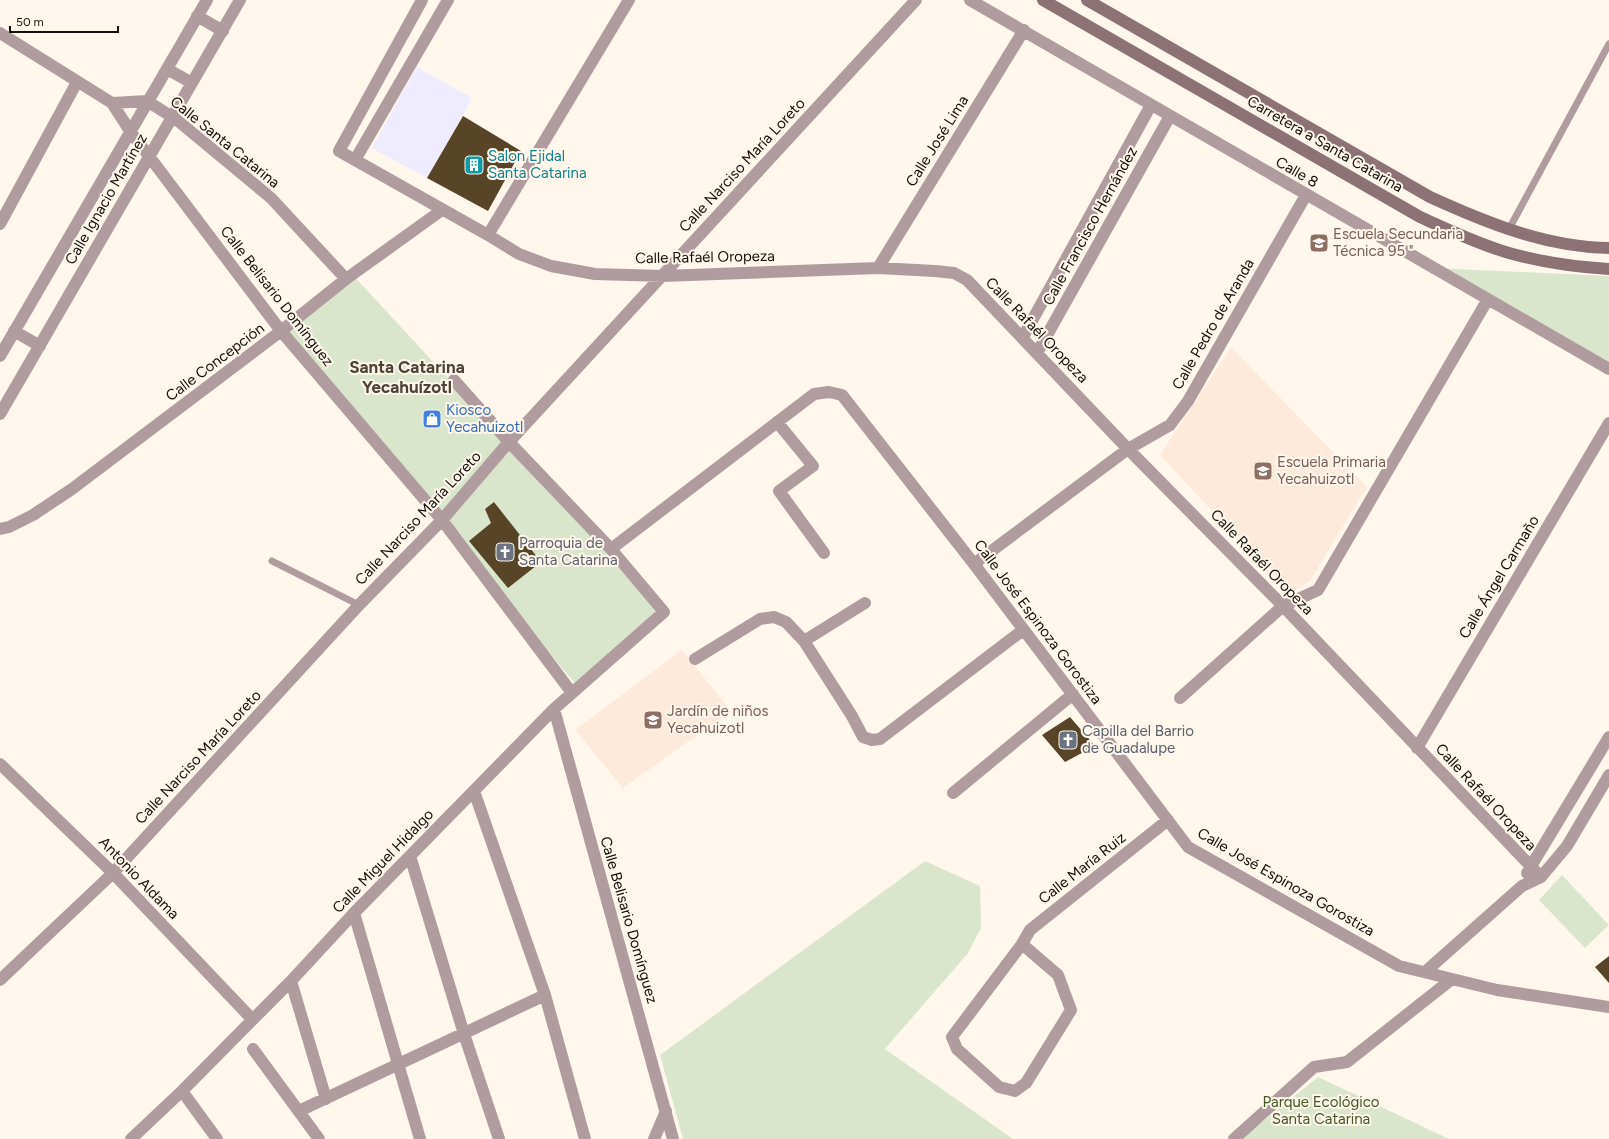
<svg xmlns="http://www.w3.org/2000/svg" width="1609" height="1139" viewBox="0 0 1609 1139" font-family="Figtree,sans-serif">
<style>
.education{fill:#feeada}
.medical{fill:#eeecfe}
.green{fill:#dae6cc}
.building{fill:#584427}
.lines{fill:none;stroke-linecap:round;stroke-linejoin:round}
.lane{stroke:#b09c9f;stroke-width:7}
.street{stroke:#b09c9f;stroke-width:12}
.secondary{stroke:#8c7175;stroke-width:12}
.labels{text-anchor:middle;stroke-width:4;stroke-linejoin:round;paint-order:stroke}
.street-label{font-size:15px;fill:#130f09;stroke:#fff7ec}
.culture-label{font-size:15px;fill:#0d838f;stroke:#fff7ec;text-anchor:start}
.education-label{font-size:15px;fill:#785e54;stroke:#fff7ec;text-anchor:start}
.shop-label{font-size:15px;fill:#366cbe;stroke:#fff7ec;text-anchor:start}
.worship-label{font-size:15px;fill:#5b616d;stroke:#fff7ec;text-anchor:start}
.park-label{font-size:15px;fill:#445824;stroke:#fff7ec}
.quarter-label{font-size:17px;font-weight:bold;fill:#4d4334;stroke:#fff7ec}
</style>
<rect width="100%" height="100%" fill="#fff7ec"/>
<path class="education" d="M1231 347 1367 487 1310 581 1289 594 1160 455Z
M682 650 731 711 623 788 575 730Z"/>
<path class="medical" d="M417 67 472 98 427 178 372 148Z"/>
<path class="green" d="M1434 268 1609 276V369Z
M352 274 508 443 438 518 283 325Z
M507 446 664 612 578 687 438 521Z
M925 861 980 886 981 928 968 953 885 1049 1013 1139H683L660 1055Z
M1562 875 1609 925 1585 948 1539 900Z
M1318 1077 1449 1139H1241Z"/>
<path class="building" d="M463 116 521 151 488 211 427 178Z
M425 411H435L440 417 438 427 429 428 423 422Z
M494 502 541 562 508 588 469 541 491 523 485 509Z
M1070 717 1095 746 1065 762 1042 735Z
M1609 956V983L1595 967Z"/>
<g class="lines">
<path class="lane" d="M1509 229 1609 44
M272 561 359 605"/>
<path class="street" d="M422 0 339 151 488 235 519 254 551 266 595 274 663 276 878 268 935 271 954 273 967 280 1128 449 1283 606 1541 877
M970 0 1609 369
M197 16 223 31
M0 33 112 103 147 101 177 120 271 198 346 279
M167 69 192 83
M112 103 130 131 281 331 442 520 572 693
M355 160 448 0
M0 224 77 82
M488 235 629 0
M878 268 1024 30
M14 331 40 346
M1023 337 1151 105
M1037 353 1170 116
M0 356 207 0
M0 414 240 0
M777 422 813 466 779 491 824 553
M0 529 9 527 33 515 72 489 281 331 346 279 442 210
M611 549 814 394 829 392 842 395 974 564 1188 847 1399 966 1497 990 1609 1007
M974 564 1128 449 1170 425 1188 401 1306 195
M865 603 804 641 852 716 863 737 872 740 880 739 1023 630
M695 659 760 619 774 617 786 622 804 641
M1180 698 1283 606 1318 590 1488 299
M554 709 673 1139
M1417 748 1609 423
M0 764 113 873 252 1019
M474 791 545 995 585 1139
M953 793 1073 694
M410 856 464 1034 499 1139
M1527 873 1609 737
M354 913 420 1139
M1022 944 1058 975 1071 1010 1026 1083 1015 1091 999 1087 957 1049 952 1037 1022 944 1030 930 1168 820
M1425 972 1522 886 1541 877 1567 846 1609 775
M0 980 113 873 359 605 442 520 509 442 916 0
M291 981 326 1099
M253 1049 319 1139
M182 1091 217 1139
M299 1111 545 995
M131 1139 182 1091 291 981 354 913 554 709 664 612 611 549 509 442 454 380
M654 1139 666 1111
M1234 1139 1314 1067 1347 1062 1452 979"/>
<path class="secondary" d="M1043 0 1420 217C1449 230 1478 244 1509 253 1541 262 1575 267 1609 269
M1087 0 1430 197C1487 223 1546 247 1609 248"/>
</g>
<defs>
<g id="building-square" transform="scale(1)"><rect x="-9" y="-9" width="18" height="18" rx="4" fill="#0f9aa8" stroke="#fff7ec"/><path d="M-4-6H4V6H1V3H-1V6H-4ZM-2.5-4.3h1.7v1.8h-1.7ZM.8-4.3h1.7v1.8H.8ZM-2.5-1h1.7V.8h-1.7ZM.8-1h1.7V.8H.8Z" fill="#fff"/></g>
<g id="school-square" transform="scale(1)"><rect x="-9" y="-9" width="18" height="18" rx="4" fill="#8d6e63" stroke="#fff7ec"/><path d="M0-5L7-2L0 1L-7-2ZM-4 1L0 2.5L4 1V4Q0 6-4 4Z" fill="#fff"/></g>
<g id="shop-square" transform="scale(1)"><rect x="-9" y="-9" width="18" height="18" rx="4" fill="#3f7fe0" stroke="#fff7ec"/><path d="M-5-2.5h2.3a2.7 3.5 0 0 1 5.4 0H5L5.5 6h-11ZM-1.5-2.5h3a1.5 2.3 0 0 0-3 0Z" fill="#fff"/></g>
<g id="church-square" transform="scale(1)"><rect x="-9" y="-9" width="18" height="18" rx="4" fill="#6b7280" stroke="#fff7ec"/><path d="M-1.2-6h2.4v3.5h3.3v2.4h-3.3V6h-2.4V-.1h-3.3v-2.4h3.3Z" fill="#fff"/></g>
</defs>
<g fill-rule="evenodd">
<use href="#building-square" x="474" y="165"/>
<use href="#school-square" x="1319" y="243"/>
<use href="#shop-square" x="432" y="419"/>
<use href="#school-square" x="1263" y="471"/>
<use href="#church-square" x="505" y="552"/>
<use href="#school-square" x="653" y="720"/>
<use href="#church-square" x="1068" y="740"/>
</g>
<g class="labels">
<g class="street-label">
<text transform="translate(937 141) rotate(-58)" y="5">Calle José Lima</text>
<text transform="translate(225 142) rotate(39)" y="5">Calle Santa Catarina</text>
<text transform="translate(1325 144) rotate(30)" y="5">Carretera a Santa Catarina</text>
<text transform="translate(742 165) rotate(-47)" y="5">Calle Narciso María Loreto</text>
<text transform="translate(1297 172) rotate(30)" y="5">Calle 8</text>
<text transform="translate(106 199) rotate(-60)" y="5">Calle Ignacio Martínez</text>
<text transform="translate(1090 226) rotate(-61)" y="5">Calle Francisco Hernández</text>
<text transform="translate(705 257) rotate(-1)" y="5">Calle Rafaél Oropeza</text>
<text transform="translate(277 296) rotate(52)" y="5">Calle Belisario Domínguez</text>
<text transform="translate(1213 324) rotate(-60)" y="5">Calle Pedro de Aranda</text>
<text transform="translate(1037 330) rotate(46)" y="5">Calle Rafaél Oropeza</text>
<text transform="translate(215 362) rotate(-37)" y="5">Calle Concepción</text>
<text transform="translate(418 518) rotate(-47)" y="5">Calle Narciso María Loreto</text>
<text transform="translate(1262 562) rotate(46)" y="5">Calle Rafaél Oropeza</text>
<text transform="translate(1499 577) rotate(-59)" y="5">Calle Ángel Carmaño</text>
<text transform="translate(1038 622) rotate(53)" y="5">Calle José Espinoza Gorostiza</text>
<text transform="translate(198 757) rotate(-47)" y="5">Calle Narciso María Loreto</text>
<text transform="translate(1486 797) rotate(47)" y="5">Calle Rafaél Oropeza</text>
<text transform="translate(383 861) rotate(-46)" y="5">Calle Miguel Hidalgo</text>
<text transform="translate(1082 868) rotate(-38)" y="5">Calle María Ruiz</text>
<text transform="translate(139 878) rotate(46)" y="5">Antonio Aldama</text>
<text transform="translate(1286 882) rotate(30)" y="5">Calle José Espinoza Gorostiza</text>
<text transform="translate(629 920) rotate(74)" y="5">Calle Belisario Domínguez</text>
</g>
<g class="culture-label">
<text x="488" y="161">Salon Ejidal<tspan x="488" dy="17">Santa Catarina</tspan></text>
</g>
<g class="education-label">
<text x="1333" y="239">Escuela Secundaria<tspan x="1333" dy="17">Técnica 95 "</tspan></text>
<text x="1277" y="467">Escuela Primaria<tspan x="1277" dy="17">Yecahuizotl</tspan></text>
<text x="667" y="716">Jardín de niños<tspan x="667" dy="17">Yecahuizotl</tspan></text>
</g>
<g class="shop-label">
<text x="446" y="415">Kiosco<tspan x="446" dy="17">Yecahuizotl</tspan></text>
</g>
<g class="worship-label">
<text x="519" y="548">Parroquia de<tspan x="519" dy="17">Santa Catarina</tspan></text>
<text x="1082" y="736">Capilla del Barrio<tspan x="1082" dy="17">de Guadalupe</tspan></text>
</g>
<g class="park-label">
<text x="1321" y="1107">Parque Ecológico<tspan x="1321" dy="17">Santa Catarina</tspan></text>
</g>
<g class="quarter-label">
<text x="407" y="373">Santa Catarina<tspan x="407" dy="20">Yecahuízotl</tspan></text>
</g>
</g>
<path d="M10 26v6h108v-6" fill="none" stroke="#130f09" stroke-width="2"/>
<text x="16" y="26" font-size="12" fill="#130f09" stroke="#fff7ec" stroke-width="3" paint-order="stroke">50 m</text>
</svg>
